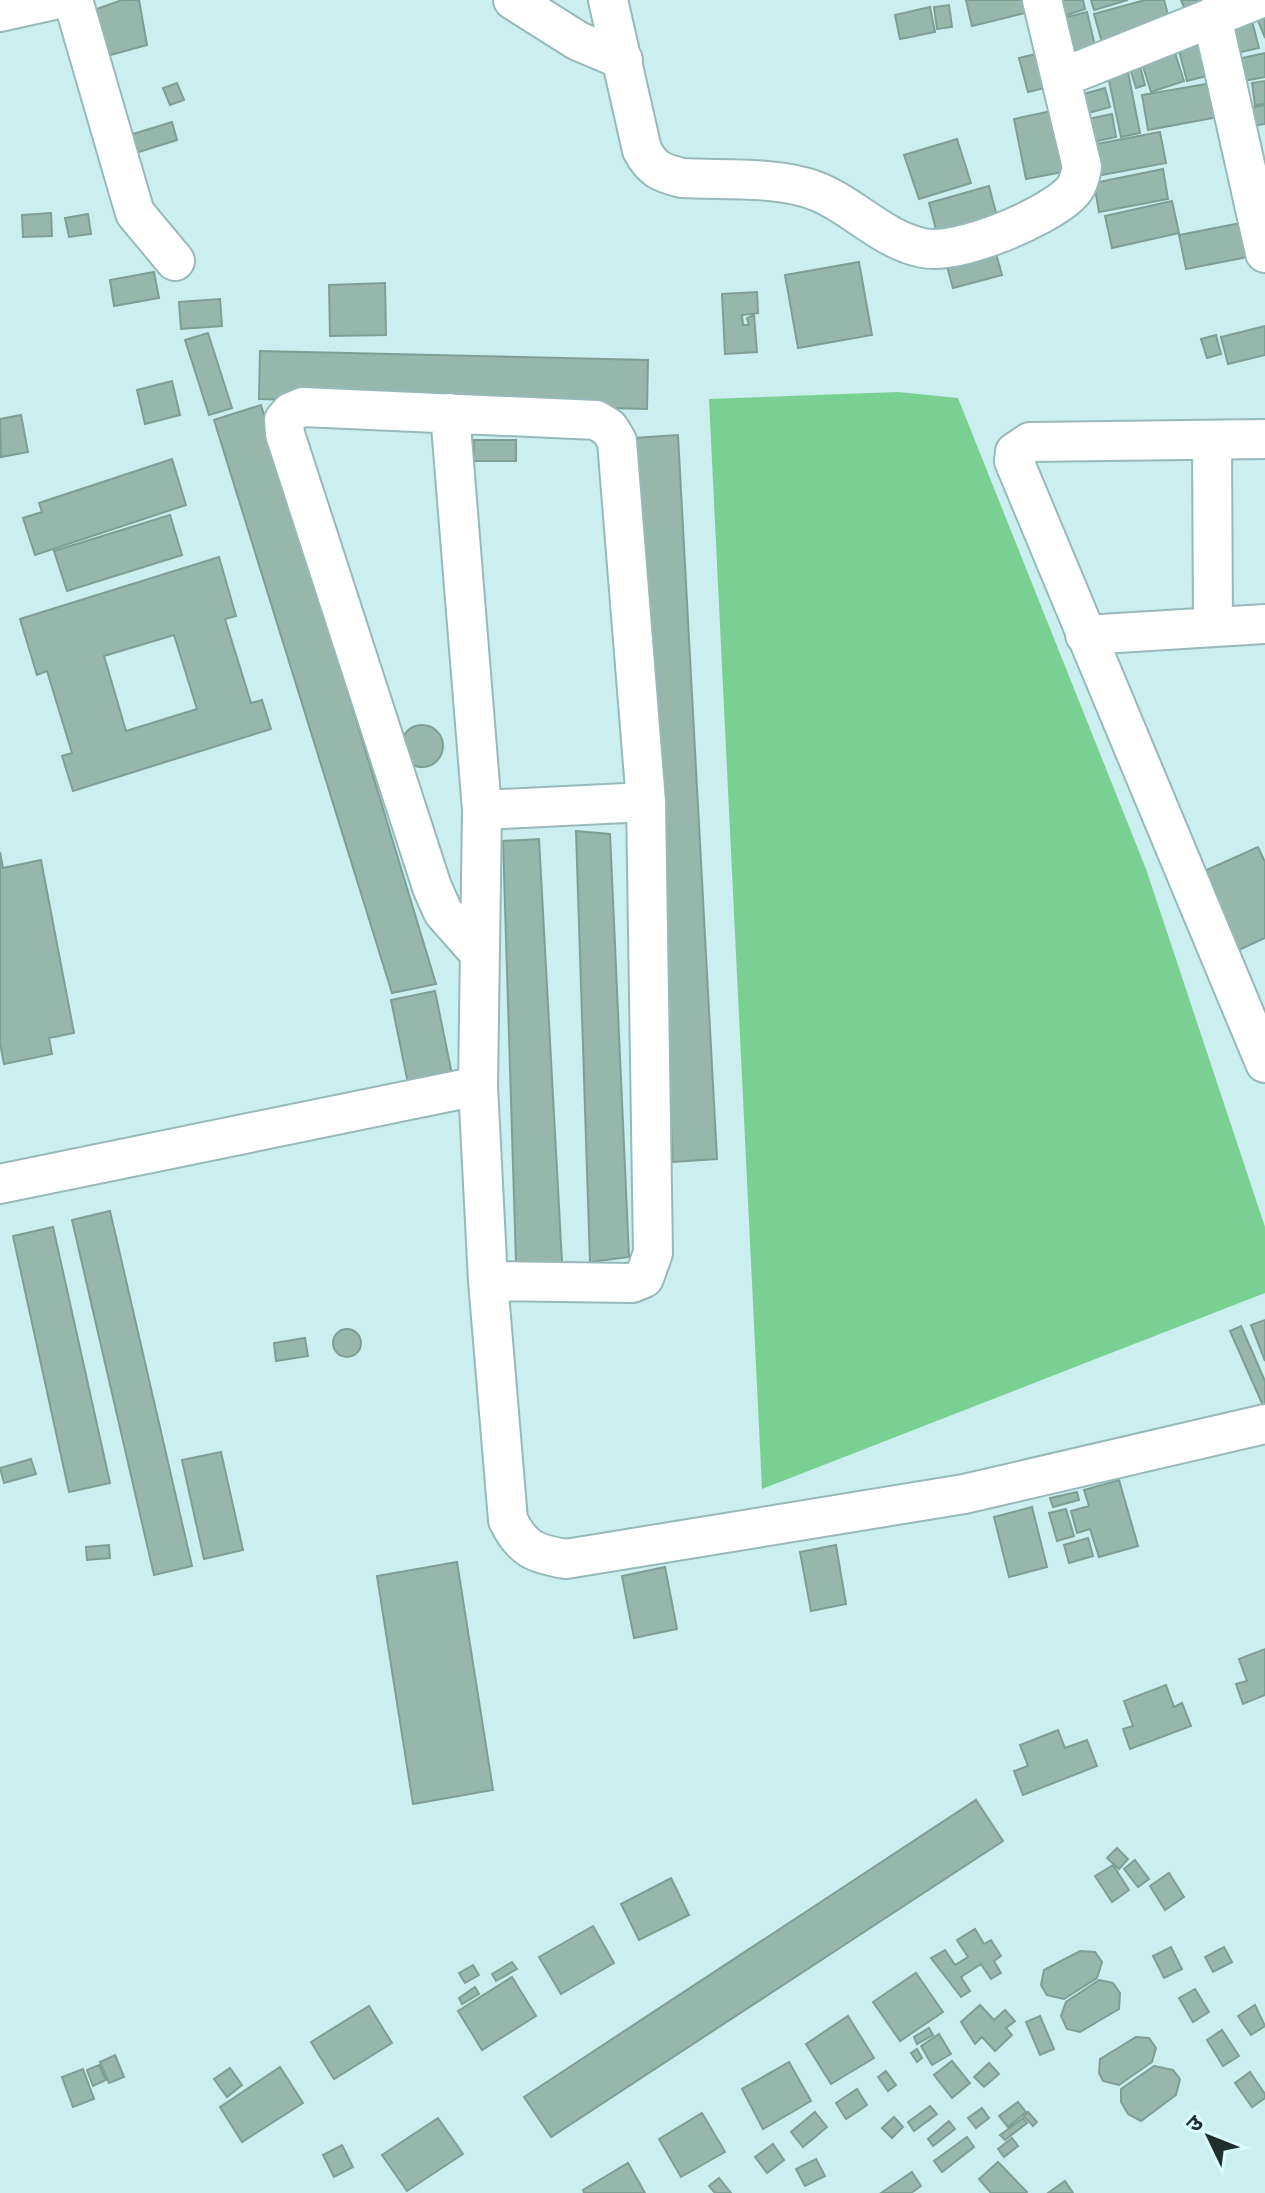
<svg xmlns="http://www.w3.org/2000/svg" width="1265" height="2193" viewBox="0 0 1265 2193" font-family="Overpass,'Noto Sans Devanagari',sans-serif">
<style>
.green{fill:#7ad093}
.building{fill:#97b7ad;stroke:#7f9e94;stroke-width:2;fill-rule:evenodd}
.lines{fill:none;stroke-linecap:round;stroke-linejoin:round}
.minor-casing{stroke:#97b9b9;stroke-width:42}
.minor{stroke:#fff;stroke-width:38}
</style>
<rect width="100%" height="100%" fill="#cbeeee"/>
<path class="green" d="M898 392 958 398 1146 869 1265 1227V1293L762 1489 709 399Z"/>
<path class="building" d="M122 0H139L147 45 103 57 88 12Z
M966 0H1031L1033 11 972 26Z
M1049 0H1083L1085 9 1054 19Z
M1091 0H1128L1094 10Z
M1145 0H1164L1171 26 1103 46 1094 14Z
M1181 0H1223L1188 17Z
M949 5 952 27 937 29 934 7Z
M930 7 935 32 900 39 895 15Z
M1265 9V38L1255 13Z
M1087 12 1099 63 1068 71 1055 20Z
M1251 17 1259 48 1236 53 1229 22Z
M1209 39 1218 73 1187 81 1178 47Z
M1052 50 1061 84 1028 92 1019 58Z
M1175 53 1184 81 1151 92 1142 63Z
M1265 53V77L1238 82 1233 60Z
M1140 66 1145 85 1136 88 1130 68Z
M1128 72 1140 133 1121 137 1108 76Z
M1265 81V104L1255 105 1252 83Z
M1218 82 1224 116 1148 130 1142 95Z
M177 83 184 100 170 105 163 88Z
M1105 88 1110 107 1078 116 1073 97Z
M1265 105V124L1245 127 1243 109Z
M1061 109 1073 170 1026 179 1014 119Z
M1112 114 1116 137 1083 144 1079 121Z
M172 122 177 140 126 156 120 138Z
M1160 132 1166 163 1091 177 1086 146Z
M957 139 971 183 919 199 904 155Z
M1163 169 1168 199 1099 212 1094 183Z
M989 186 999 224 939 241 929 203Z
M1172 201 1179 233 1112 248 1105 216Z
M51 213 52 236 23 237 22 215Z
M88 214 91 234 69 237 65 218Z
M1246 222 1253 256 1186 269 1179 235Z
M995 250 1002 275 953 288 946 263Z
M859 262 872 335 798 348 785 275Z
M154 272 159 298 114 306 110 280Z
M385 283 386 335 330 336 329 285Z
M757 292 758 313 742 315 743 325H749L747 318 754 315 757 352 725 354 722 294Z
M220 299 222 326 181 329 179 302Z
M1265 326V355L1228 364 1221 337Z
M208 333 232 408 209 415 185 340Z
M1216 335 1221 354 1207 358 1201 339Z
M260 351 648 360 647 409 259 399Z
M172 381 180 415 145 424 137 390Z
M261 405 436 984 392 993 214 420Z
M21 415 28 452 1 457 0 419Z
M678 435 717 1159 673 1162 634 438Z
M474 440H516V461H474Z
M172 459 186 505 35 555 23 518 42 512 39 503Z
M170 515 182 555 67 591 54 551Z
M219 557 236 616 225 619 251 703 262 700 271 729 73 791 62 756 72 753 47 671 37 675 20 619ZM174 635 197 709 126 731 104 656Z
M401 746a21 21 0 1 1 42 0a21 21 0 1 1-42 0Z
M576 831 610 834 629 1257 590 1262Z
M539 839 562 1262H516L503 841Z
M1258 847 1265 862V938L1228 955 1202 872Z
M0 852 3 868 41 860 74 1033 49 1038 52 1054 4 1064 0 1043Z
M435 991 455 1089 411 1098 391 1000Z
M110 1211 192 1566 154 1575 72 1220Z
M53 1227 110 1483 69 1492 13 1236Z
M1265 1320V1361L1251 1325Z
M1241 1326 1265 1381V1410L1230 1331Z
M333 1343a14 14 0 1 1 28 0a14 14 0 1 1-28 0Z
M305 1338 308 1356 276 1361 274 1343Z
M221 1452 243 1550 204 1559 182 1460Z
M31 1459 36 1474 4 1483 0 1468Z
M1119 1480 1138 1546 1099 1557 1090 1529 1077 1533 1071 1511 1089 1506 1084 1490Z
M1077 1492 1079 1500 1053 1507 1050 1498Z
M1032 1507 1047 1567 1009 1577 994 1517Z
M1066 1509 1074 1536 1057 1541 1049 1513Z
M1088 1538 1093 1556 1069 1563 1064 1545Z
M109 1545 110 1558 87 1560 86 1547Z
M836 1545 846 1604 811 1611 800 1552Z
M457 1562 493 1790 413 1804 377 1576Z
M665 1567 677 1629 634 1638 622 1576Z
M1265 1649V1695L1243 1704 1236 1684 1247 1681 1239 1659Z
M1166 1685 1174 1707 1182 1703 1191 1726 1130 1749 1123 1729 1133 1726 1124 1701Z
M1058 1730 1065 1748 1087 1740 1097 1766 1023 1795 1014 1771 1028 1766 1020 1745Z
M976 1800 1003 1841 551 2137 524 2097Z
M1117 1848 1128 1859 1119 1869 1107 1858Z
M1135 1860 1149 1879 1138 1887 1124 1869Z
M1113 1865 1129 1890 1112 1902 1095 1876Z
M1169 1873 1184 1897 1165 1910 1150 1886Z
M671 1878 689 1915 639 1940 621 1904Z
M593 1926 614 1963 561 1994 539 1957Z
M975 1929 984 1944 991 1940 1001 1956 994 1961 1001 1973 991 1979 981 1964 961 1977 970 1991 961 1997 931 1958 945 1950 955 1965 968 1957 957 1940Z
M1171 1947 1182 1969 1164 1978 1153 1956Z
M1224 1947 1232 1962 1213 1972 1205 1957Z
M1080 1951 1095 1952 1102 1962 1097 1978 1064 1999 1047 1995 1041 1985 1044 1970Z
M512 1962 517 1969 496 1981 492 1974Z
M473 1965 479 1975 465 1983 459 1973Z
M916 1973 943 2012 900 2041 873 2002Z
M512 1977 536 2016 482 2050 458 2011Z
M1099 1980 1113 1983 1120 1993 1119 2009 1080 2032 1067 2029 1061 2016 1066 2002Z
M475 1987 479 1994 462 2004 459 1998Z
M1195 1989 1209 2012 1193 2022 1179 1998Z
M980 2005 994 2020 1005 2010 1015 2021 1006 2028 1012 2035 995 2051 982 2037 975 2044 961 2022Z
M1255 2005 1265 2026 1251 2035 1238 2016Z
M369 2006 392 2043 334 2079 311 2042Z
M848 2016 874 2058 831 2084 806 2044Z
M1040 2016 1054 2049 1040 2055 1026 2022Z
M929 2028 933 2035 917 2044 914 2037Z
M1222 2030 1239 2056 1223 2066 1207 2040Z
M939 2034 951 2054 932 2065 921 2046Z
M1136 2037 1149 2038 1156 2048 1152 2062 1119 2085 1103 2081 1099 2073 1100 2059Z
M917 2049 922 2058 917 2062 911 2053Z
M115 2055 124 2077 109 2083 100 2062Z
M952 2061 970 2083 952 2098 934 2075Z
M789 2062 811 2101 763 2129 742 2089Z
M989 2063 999 2074 984 2087 974 2077Z
M99 2065 106 2080 93 2086 87 2070Z
M1154 2066 1173 2070 1180 2079 1176 2095 1141 2121 1128 2114 1121 2102V2089Z
M280 2067 303 2103 242 2142 220 2107Z
M230 2068 242 2085 227 2097 214 2079Z
M83 2069 94 2099 73 2107 62 2077Z
M886 2071 896 2085 888 2091 878 2077Z
M1250 2072 1265 2094V2098L1252 2107 1235 2083Z
M857 2089 867 2105 846 2119 836 2103Z
M1018 2102 1026 2112 1008 2127 999 2116Z
M930 2106 937 2114 914 2131 908 2122Z
M982 2108 989 2118 976 2128 968 2118Z
M815 2112 827 2127 803 2147 791 2132Z
M1028 2112 1037 2122 1033 2126 1024 2116Z
M702 2113 725 2152 681 2177 659 2139Z
M894 2117 903 2127 892 2138 882 2128Z
M438 2118 463 2154 407 2191 382 2155Z
M1023 2118 1027 2123 1005 2140 1000 2135Z
M949 2121 955 2129 933 2146 928 2139Z
M967 2137 974 2147 942 2172 934 2161Z
M1012 2138 1018 2146 1004 2157 998 2149Z
M773 2144 784 2160 767 2173 755 2157Z
M342 2145 353 2167 334 2177 323 2155Z
M816 2159 825 2176 805 2186 796 2169Z
M998 2162 1027 2192 1026 2193H991L979 2179Z
M628 2163 645 2193H584L583 2190Z
M912 2172 921 2186 911 2193H881Z
M719 2178 731 2193H715L709 2186Z
M1065 2181 1073 2193H1048Z"/>
<g class="lines">
<g class="minor-casing">
<path id="minor" d="M73 0 135 213 175 261
M513 0 578 41 623 60
M608 0 642 150C652 169 661 173 682 178 721 180 767 177 804 187 849 199 878 239 923 248 958 255 1044 219 1070 194 1078 187 1080 177 1082 167L1042 0
M0 12 54 0
M1212 17 1265 253
M1061 78 1256 0
M450 413 482 810 478 1086 488 1281 508 1520C522 1549 535 1554 566 1559L964 1494 1265 1424
M1265 439 1030 442 1015 452 1014 461 1265 1063
M1212 441 1213 626
M1085 635 1265 624
M482 810 646 802
M480 954 443 912 432 887 285 434 284 420 291 412 303 407 596 420 609 428 617 441 646 802 653 1253 644 1278 632 1283 488 1281
M0 1184 478 1086"/>
</g>
<use href="#minor" class="minor"/>
</g>
<g transform="translate(1209 2137) rotate(313)" stroke="#d8fcfc" stroke-width="6" paint-order="stroke">
<path d="M0-6L14 30L0 20L-14 30Z" fill="#202e2e"/>
<text y="-12" font-size="22" font-weight="bold" text-anchor="middle" fill="#202e2e">उ</text>
</g>
</svg>
